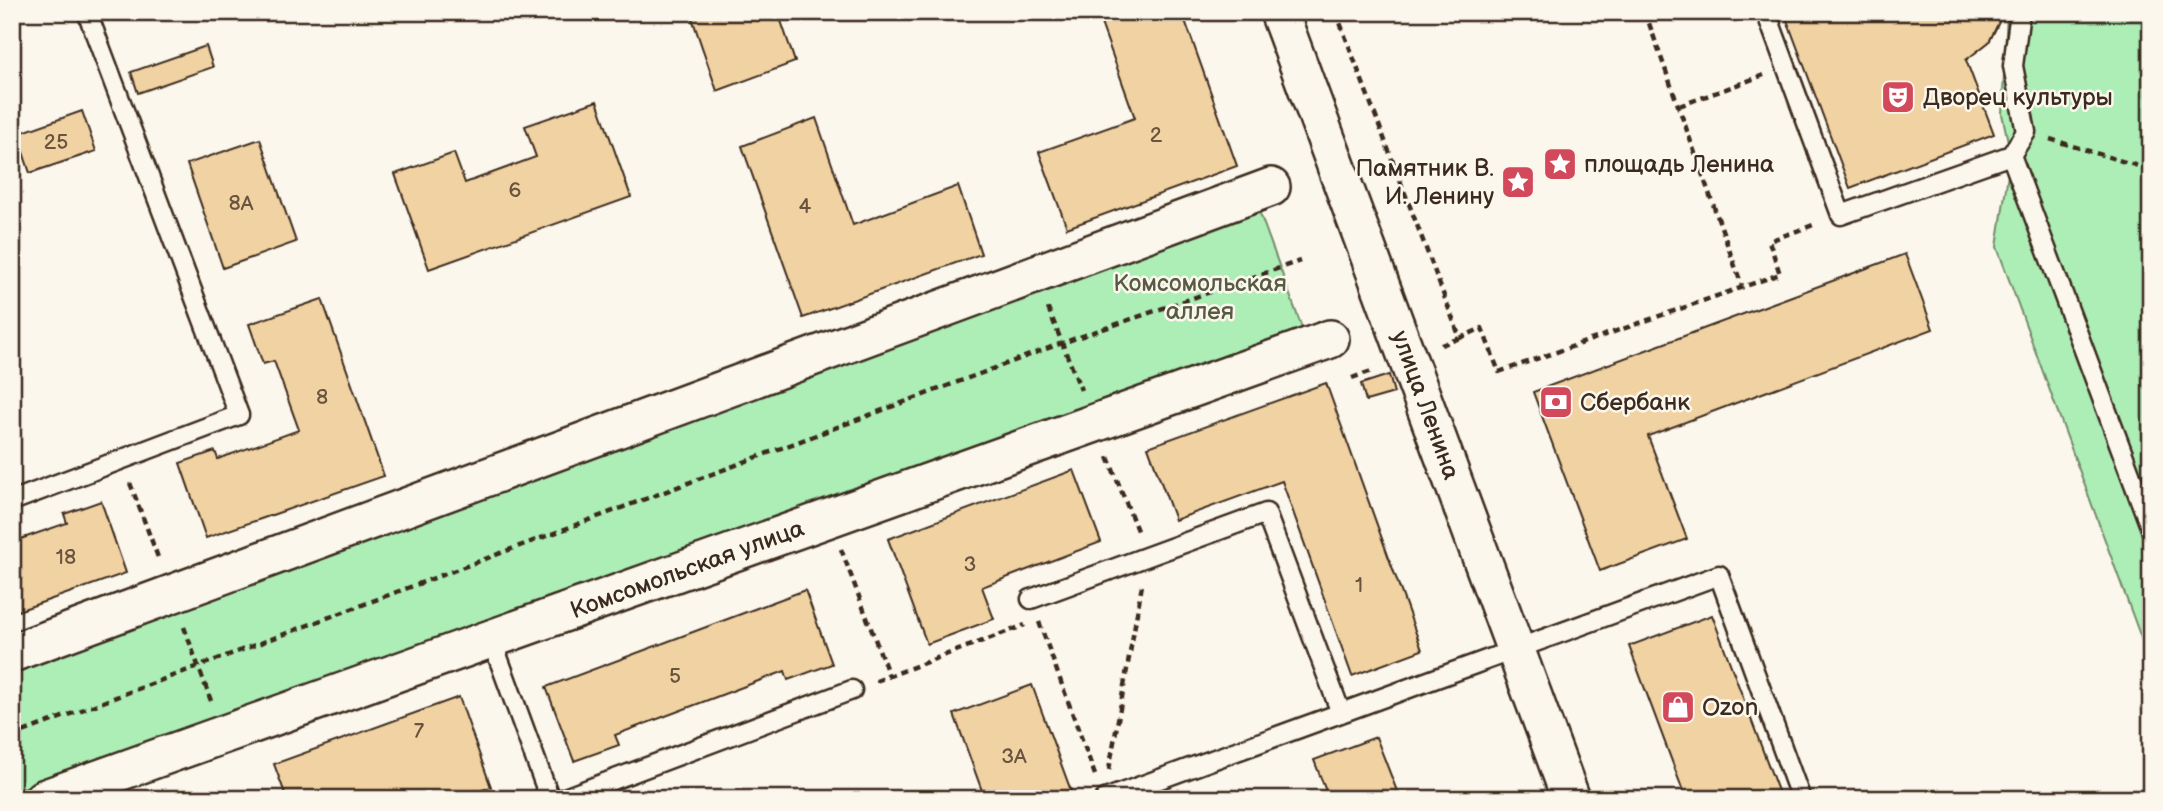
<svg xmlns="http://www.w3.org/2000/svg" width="2163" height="811" viewBox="0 0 2163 811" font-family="'Balsamiq Sans',sans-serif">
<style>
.green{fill:#adeeb7;stroke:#748c6a;stroke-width:2}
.building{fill:#f1d2a3;stroke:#3b2a1e;stroke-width:2}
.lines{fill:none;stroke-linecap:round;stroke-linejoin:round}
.service-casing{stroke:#3b2a1e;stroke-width:23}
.minor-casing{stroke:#3b2a1e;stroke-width:42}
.path{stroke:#3b2a1e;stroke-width:4.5;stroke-dasharray:7 5;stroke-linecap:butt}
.service{stroke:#fbf7ec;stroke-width:18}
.minor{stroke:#fbf7ec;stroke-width:37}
.labels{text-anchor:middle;stroke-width:5;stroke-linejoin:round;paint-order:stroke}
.number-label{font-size:21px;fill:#68543f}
.poi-label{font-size:24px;fill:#3b2a1e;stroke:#fbf7ec;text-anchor:start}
.park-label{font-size:24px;fill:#585b44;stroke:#fbf7ec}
.street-label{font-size:24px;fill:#3b2a1e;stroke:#fbf7ec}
</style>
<rect width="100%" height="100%" fill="#fbf7ec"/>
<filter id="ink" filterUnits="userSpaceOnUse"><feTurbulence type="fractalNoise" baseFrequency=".0143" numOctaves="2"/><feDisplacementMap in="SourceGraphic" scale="14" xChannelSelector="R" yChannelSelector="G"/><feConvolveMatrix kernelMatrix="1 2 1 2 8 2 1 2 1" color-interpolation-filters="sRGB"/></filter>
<g filter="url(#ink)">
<path class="green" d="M2007 12H2151V665L1997 247 2011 155 2002 114Z
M1258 208 1302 328 12 792V670Z"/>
<path class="building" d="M690 12H778L795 62 717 91Z
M1097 12H1182L1237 166 1067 228 1039 152 1135 118Z
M1784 12H2000L2001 18 1989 42 1966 60 1994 134 1850 188Z
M206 46 213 67 138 93 131 72Z
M597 101 631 197 429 269 395 174 454 153 465 183 536 157 525 126Z
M82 111 96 151 30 173 17 134Z
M816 118 853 225 958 186 981 254 803 318 742 146Z
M260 139 296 242 223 268 187 164Z
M1905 254 1933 329 1648 436 1687 539 1600 571 1533 392Z
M322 299 384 476 206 538 180 463 215 451 218 459 299 430 274 361 263 364 249 324Z
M1389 375 1394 393 1366 401 1361 384Z
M1326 383 1422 650 1352 676 1282 481 1175 520 1148 447Z
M1074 470 1101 542 982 587 994 619 927 644 888 539Z
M101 501 126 573 12 613V542L67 523 64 514Z
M805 590 832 664 788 680 785 671 615 735 619 745 574 761 546 687Z
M1712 615 1781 799H1686L1629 646Z
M1032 685 1074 799H985L954 714Z
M459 697 491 787 457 799H422L419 793 403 799H287L274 764Z
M1376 737 1400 799H1329L1314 760Z
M216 793 219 799H200Z"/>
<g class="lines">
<g class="service-casing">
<path id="service" d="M1766 12 1841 215 2011 155 2026 132 2013 66 2020 12
M2011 155 2151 529
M12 501 239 415 87 12
M1031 599 1266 513 1341 713
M491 638 550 799
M562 799 852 690
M1105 799 1719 575 1801 799"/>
</g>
<g class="minor-casing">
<path id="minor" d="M1279 12 1571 799
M12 653 1271 187
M43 799 1330 339"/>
</g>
<path class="path" d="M1336 12 1460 338 1482 328 1499 372 1780 274 1769 241 1816 224
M1645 12 1742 286
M1679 106 1764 75
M2050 139 2151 170
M1048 308 1081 390
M1441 345 1460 338
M1352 378 1374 370
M1108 457 1138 533
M130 483 159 560
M841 549 889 676
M1039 622 1095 775
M184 627 211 701
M876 681 1025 625
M12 736 1062 343 1300 261
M1109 770 1142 585"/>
<use href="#service" class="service"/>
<use href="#minor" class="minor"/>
</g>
</g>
<defs>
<g id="theatre-square" transform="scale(1.75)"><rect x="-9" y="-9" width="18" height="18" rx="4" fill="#d1495b" stroke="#fbf7ec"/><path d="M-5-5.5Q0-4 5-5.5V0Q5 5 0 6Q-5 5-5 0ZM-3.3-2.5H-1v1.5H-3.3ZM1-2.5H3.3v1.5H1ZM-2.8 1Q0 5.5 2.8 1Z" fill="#fff"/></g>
<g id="sight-square" transform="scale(1.75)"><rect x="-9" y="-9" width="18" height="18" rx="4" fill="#d1495b" stroke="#fbf7ec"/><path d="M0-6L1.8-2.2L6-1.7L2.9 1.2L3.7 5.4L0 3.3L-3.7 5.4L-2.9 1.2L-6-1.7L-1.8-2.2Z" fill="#fff"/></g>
<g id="bank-square" transform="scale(1.75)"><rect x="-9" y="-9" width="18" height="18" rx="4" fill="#d1495b" stroke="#fbf7ec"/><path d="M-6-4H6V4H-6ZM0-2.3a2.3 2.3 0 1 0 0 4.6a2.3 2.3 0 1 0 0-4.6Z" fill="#fff"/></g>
<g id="shop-square" transform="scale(1.75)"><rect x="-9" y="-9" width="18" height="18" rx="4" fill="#d1495b" stroke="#fbf7ec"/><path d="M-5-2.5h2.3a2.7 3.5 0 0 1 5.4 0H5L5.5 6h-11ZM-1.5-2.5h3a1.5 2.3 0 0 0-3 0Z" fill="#fff"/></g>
</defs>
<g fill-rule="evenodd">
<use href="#theatre-square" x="1898" y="97"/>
<use href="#sight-square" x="1560" y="164"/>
<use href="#sight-square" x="1518" y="182"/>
<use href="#bank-square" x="1556" y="402"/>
<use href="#shop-square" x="1678" y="707"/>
</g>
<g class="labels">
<g class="number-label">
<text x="1156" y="142">2</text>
<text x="56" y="149">25</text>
<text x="515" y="197">6</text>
<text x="241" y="210">8А</text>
<text x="805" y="213">4</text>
<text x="322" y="404">8</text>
<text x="66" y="564">18</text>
<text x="970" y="571">3</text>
<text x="1359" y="592">1</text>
<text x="675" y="683">5</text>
<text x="419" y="738">7</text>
<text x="1014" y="763">3А</text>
</g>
<g class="poi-label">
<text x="1923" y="105">Дворец культуры</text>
<text x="1584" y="172">площадь Ленина</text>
<text x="1494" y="176" text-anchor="end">Памятник В.<tspan x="1494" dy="28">И. Ленину</tspan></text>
<text x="1580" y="410">Сбербанк</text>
<text x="1702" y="715">Ozon</text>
</g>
<g class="park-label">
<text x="1200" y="291">Комсомольская<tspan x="1200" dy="28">аллея</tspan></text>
</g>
<g class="street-label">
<text transform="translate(1426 405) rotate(70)" y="8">улица Ленина</text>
<text transform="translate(687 569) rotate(-20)" y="8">Комсомольская улица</text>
</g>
</g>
<rect width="2163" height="811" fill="none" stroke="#fbf7ec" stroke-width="42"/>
<rect x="21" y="21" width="2121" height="769" fill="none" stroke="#3b2a1e" stroke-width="2.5" filter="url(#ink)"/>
</svg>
